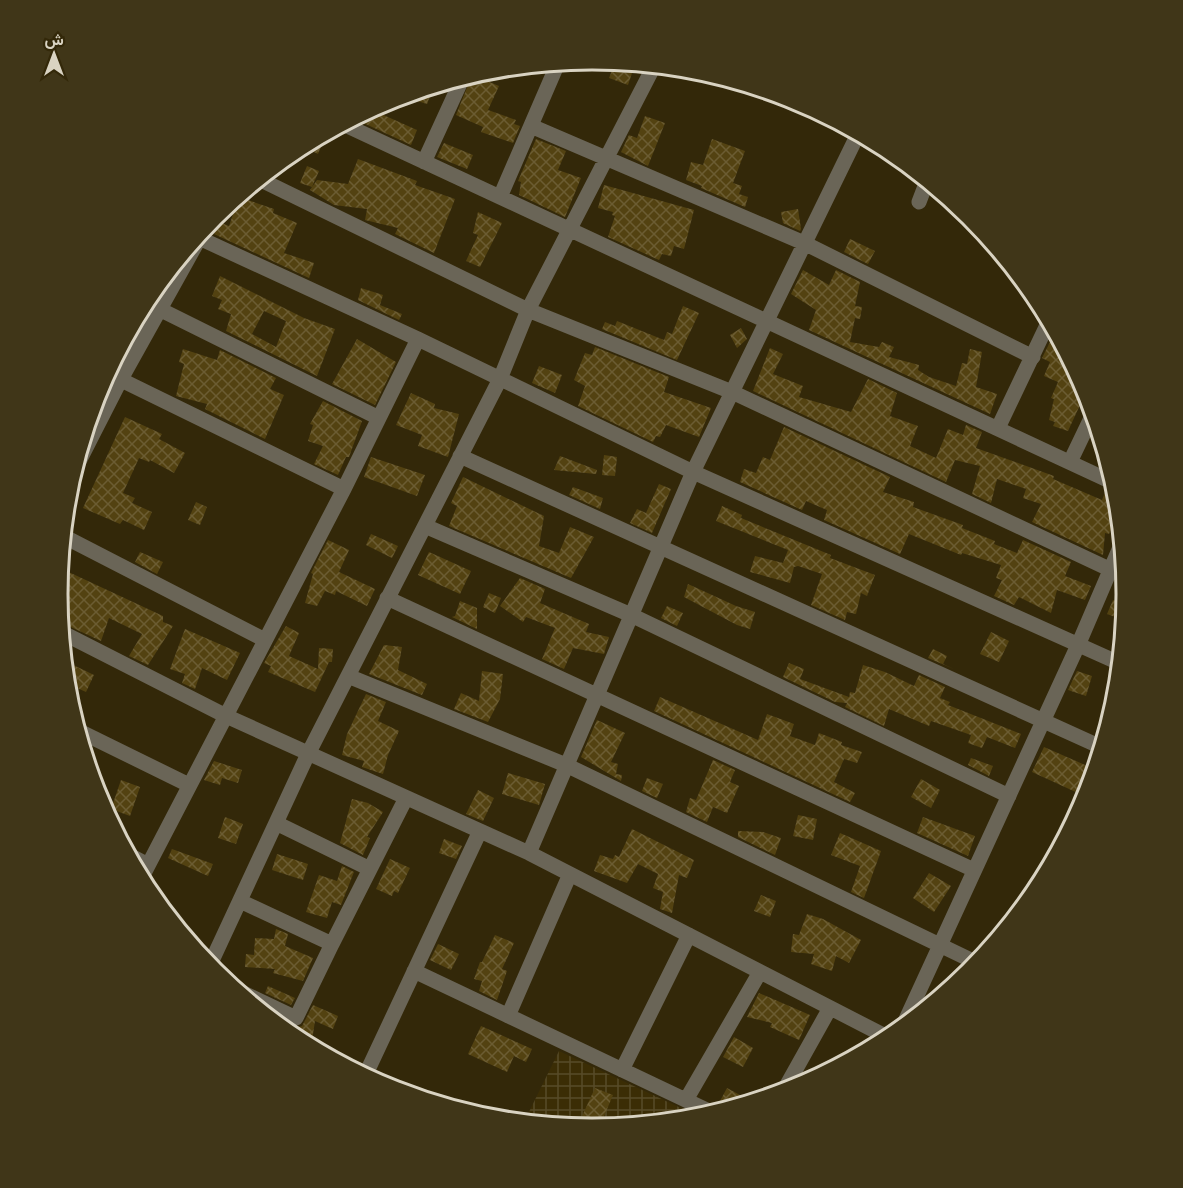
<svg xmlns="http://www.w3.org/2000/svg" width="1183" height="1188" viewBox="0 0 1183 1188" font-family="'Nunito Sans',Vazirmatn,sans-serif">
<style>
.industrial{fill:url(#industrial-grid)}
.building{fill:url(#building-cross-hatch);fill-rule:evenodd}
.lines{fill:none;stroke-linecap:round;stroke-linejoin:round}
.minor{stroke:#6a6557;stroke-width:15}
.rim{fill:none;stroke:#d9d3c2;stroke-width:3}
</style>
<defs>
<pattern id="industrial-grid" width="8" height="8" patternUnits="userSpaceOnUse" patternTransform="scale(1.5)"><rect width="8" height="8" fill="#3b2d05"/><path d="M0 4h8M4 0v8" fill="none" stroke="#574b28"/></pattern>
<pattern id="building-cross-hatch" width="8" height="8" patternUnits="userSpaceOnUse" patternTransform="scale(1.5)"><rect width="8" height="8" fill="#534211"/><path d="M0 0l8 8M0 8l8-8" fill="none" stroke="#6b5c32"/></pattern>
</defs>
<rect width="100%" height="100%" fill="#332809"/>
<path class="industrial" d="M559 1051 700 1117 591 1128 524 1122Z"/>
<path class="building" d="M615 63 633 70 628 85 609 78Z
M472 75 499 86 488 110 516 120 514 124 520 126 513 143 481 132 483 127 456 115Z
M434 86 427 104 401 96 419 90Z
M370 109 417 130 411 145 359 121 361 114Z
M645 116 665 123 648 166 621 152 629 135 637 138Z
M327 132 318 154 301 146 312 140Z
M536 139 566 151 558 170 581 178 565 217 519 195 521 182 518 181Z
M712 139 745 151 733 183 742 186 739 194 748 197 745 207 701 188 702 186 686 180 691 162 703 165Z
M444 143 473 155 467 169 437 157Z
M358 159 417 181 415 185 455 199 434 253 395 234 398 228 365 220 367 209 334 205 310 190 312 187 300 183 307 166 319 171 312 187 317 180 348 184Z
M604 185 694 210 684 249 674 246 671 256 662 254 659 260 608 237 615 216 612 215 613 212 598 208Z
M239 197 274 209 273 213 297 223 284 253 314 263 309 278 214 234 219 222 229 226Z
M798 209 801 229 800 231 783 223 781 212Z
M478 212 502 223 480 267 466 261 478 235 473 233Z
M850 239 875 251 868 264 844 252Z
M803 270 829 285 836 270 860 282 855 306 862 307 860 319 855 318 850 342 879 347 882 342 894 347 889 357 919 365 918 370 929 377 956 386 962 363 967 364 970 349 982 352 976 387 997 394 990 414 809 330 816 310 791 294Z
M220 276 304 318 335 329 317 376 226 331 231 314 218 309 222 300 212 296ZM264 311 286 321 276 347 252 334Z
M361 288 383 295 380 305 402 314 399 320 358 300Z
M683 306 699 313 677 360 602 329 605 322 615 326 617 321 664 340 667 332 672 334Z
M140 310 146 314 125 352 119 349Z
M741 328 747 339 737 348 730 335Z
M1055 332 1076 371 1071 383 1085 388 1086 392 1068 431 1053 426 1055 422 1049 420 1054 399 1051 398 1058 382 1044 376 1050 362 1042 358Z
M357 339 396 362 375 405 332 384Z
M595 347 669 377 664 392 711 408 699 437 666 425 660 437 656 436 653 442 578 406 585 386 574 380 585 353 592 355Z
M770 348 783 354 773 374 803 386 799 397 851 412 868 379 897 393 890 416 918 426 910 446 936 458 948 429 963 435 966 425 982 432 976 448 1054 476 1053 479 1102 500 1106 490 1116 492 1118 514 1109 534 1105 533 1103 555 1032 522 1041 504 1023 498 1026 489 997 479 991 503 972 494 980 466 955 460 946 482 753 391Z
M183 349 217 360 220 350 276 378 270 389 284 395 265 439 205 409 207 404 176 396 184 364 179 362Z
M539 366 562 375 555 393 532 383Z
M411 393 435 404 434 408 459 414 448 457 418 446 422 435 396 425Z
M323 401 362 421 349 457H346L338 475 314 464 323 446 308 441 313 425 310 424Z
M125 417 162 434 159 439 185 453 174 473 150 460 149 462 139 458 123 493 135 498 132 503 152 512 144 530 123 520 120 524 83 508Z
M784 427 890 477 883 492 914 502 913 507 963 525 962 528 995 541 994 544 1017 553 1023 540 1071 562 1065 576 1091 586 1085 600 1057 590 1051 613 1019 597 1014 605 994 596 1002 580 996 578 1001 565 962 553 961 555 909 534 900 554 824 520 827 510 806 501 802 510 740 482 744 469 756 473 763 457 770 460Z
M604 455 617 457 615 476 602 475Z
M560 456 597 470 596 474 554 470Z
M371 457 425 475 417 496 364 477Z
M463 477 544 516 539 546 559 553 570 527 594 537 571 578 449 526 457 506 451 503Z
M659 484 671 489 652 533 630 523 637 509 646 513Z
M573 487 603 498 600 509 569 495Z
M196 502 207 507 200 525 188 520Z
M722 506 742 515 741 518 831 555 830 558 875 575 867 596 861 593 856 614 847 612 845 620 811 605 822 574 798 566 794 567 790 583 750 572 755 556 787 564 783 563 788 550 716 521Z
M371 534 398 546 392 558 366 545Z
M328 540 349 550 339 572 375 589 367 606 336 591 335 595 325 591 317 606 305 603 313 574 311 573Z
M140 552 163 562 157 574 135 562Z
M429 552 471 571 460 594 418 575Z
M60 568 163 616V622L173 626 148 665 129 656 142 634 109 618 101 641 60 622 58 603 61 594 57 592Z
M520 578 545 589 540 603 589 624 586 632 609 637 604 654 573 648 564 669 542 659 555 628 526 617 523 622 500 606Z
M688 584 736 606 755 612 750 629 737 625 684 597Z
M489 593 501 598 495 613 483 607Z
M1113 600 1125 604 1123 620 1107 614Z
M460 601 477 608V629L452 617 455 616Z
M667 606 683 613 677 626 661 618Z
M286 626 299 633 289 656 318 669 319 648 333 649 332 662H329L315 692 268 672 271 666 264 663Z
M185 629 240 653 227 680 202 668 195 689 182 683 185 674 170 669Z
M991 632 1009 641 999 662 980 654Z
M384 645 402 647 398 670 427 684 422 695 369 674Z
M933 649 947 656 943 664 954 669 928 658Z
M63 660 94 675 86 692 66 683Z
M789 663 804 669 800 679 849 697 850 692 855 693 863 665 885 672 914 686 919 675 945 687 940 698 950 702 948 705 1021 734 1015 748 987 737 982 748 968 743 971 735 931 721 929 726 889 709 884 726 845 707 847 703 835 702 783 677Z
M482 671 503 674 500 699 488 722 454 709 461 693 479 701Z
M1077 671 1092 676 1086 696 1068 690Z
M366 694 386 702 378 721 399 731 388 755 383 774 362 767 364 761 342 755 347 734Z
M660 697 758 740 767 714 794 724 790 736 815 745 819 733 842 742 841 745 862 752 857 763 844 759 834 782 855 793 850 802 654 711Z
M597 720 625 733 611 762 618 764 616 774 622 775 621 781 581 757Z
M1044 747 1092 768 1080 794 1032 772Z
M971 758 993 766 989 776 968 765Z
M713 760 735 770 730 782 739 786 727 813 713 807 707 822 686 812 690 798 696 800Z
M214 761 242 770 238 783 222 778 220 785 204 780Z
M508 773 545 784 539 805 502 794Z
M647 778 663 784 657 798 642 791Z
M921 779 940 790 931 808 911 797Z
M121 780 140 787 130 816 111 809Z
M478 790 494 798 483 821 466 814Z
M352 799 368 803 383 812 367 837 370 838 363 855 340 843Z
M798 815 817 819 813 840 793 836Z
M225 817 243 824 236 844 218 838Z
M923 817 975 836 968 856 917 833Z
M632 829 694 860 687 878 679 875 672 913 660 909 663 892 653 888 658 874 638 864 627 883 594 871 600 855 613 859 615 855 619 857Z
M738 831 763 832 781 838 775 855 738 837Z
M840 833 881 851 864 898 851 892 860 866 831 855Z
M444 839 462 846 456 859 439 853Z
M172 849 213 864 208 876 168 858Z
M277 854 308 864 303 880 272 870Z
M390 859 410 868 398 893 394 891 392 896 376 889Z
M342 866 354 872 341 905 332 902 327 918 306 912 319 875 337 881Z
M929 873 951 886 934 912 913 898Z
M761 895 776 901 770 917 754 911Z
M807 914 823 919 861 940 849 963 836 956 832 971 811 964 814 954 791 952 793 934 799 935Z
M276 929 288 934 285 946 313 958 303 981 273 973 275 969 245 967 246 954 254 955 255 938 274 939Z
M495 935 514 943 502 969 507 971 497 1000 479 991 482 981 474 979 480 962H482Z
M438 944 459 954 451 970 430 960Z
M268 986 295 998 291 1005 265 993Z
M759 993 810 1015 799 1040 770 1027 772 1023 747 1017Z
M313 1005 338 1016 333 1029 315 1021 311 1047 282 1028 285 1023 296 1028 302 1026Z
M481 1026 532 1049 526 1062 514 1056 507 1072 468 1054Z
M734 1037 753 1048 743 1067 723 1057Z
M595 1088 613 1095 599 1128 577 1127Z
M727 1088 751 1101 732 1107 720 1101Z"/>
<g class="lines">
<path class="minor" d="M343 124 1114 483
M531 126 804 243 1033 357
M424 162 463 77
M259 179 528 310 732 392 1124 576
M500 197 558 63
M919 202 927 181
M197 237 418 339 693 472 1119 663
M145 302 379 418
M107 373 344 489
M998 428 1049 321
M460 456 1101 747
M1070 462 1093 414
M71 477 121 379 208 223
M425 526 631 615 1009 796
M63 536 265 640
M387 598 974 870
M61 632 226 716 529 853 889 1038
M348 676 566 765 977 963
M77 730 189 785
M276 823 370 869
M529 853 693 472 858 134
M127 854 148 865
M141 879 344 489 418 339
M240 901 332 944 406 798
M209 967 308 754 500 379 528 310 654 66
M414 971 713 1113
M233 988 296 1018 332 944
M508 1016 570 874
M902 1028 1079 643 1121 545
M622 1070 689 935
M365 1076 480 831
M783 1092 830 1008
M686 1100 760 972"/>
</g>
<path d="M0 0H1183V1188H0ZM68 594a524 524 0 1 1 1048 0a524 524 0 1 1-1048 0Z" fill="#403618" fill-rule="evenodd"/>
<path class="rim" d="M68 594a524 524 0 1 1 1048 0a524 524 0 1 1-1048 0Z"/>
<g transform="translate(54 54)" stroke="#332809" stroke-width="4.5" paint-order="stroke">
<path d="M0-4.5L10 22L0 15L-10 22Z" fill="#d9d3c2"/>
<text y="-9" font-size="16" font-weight="bold" text-anchor="middle" fill="#d9d3c2">ش</text>
</g>
</svg>
